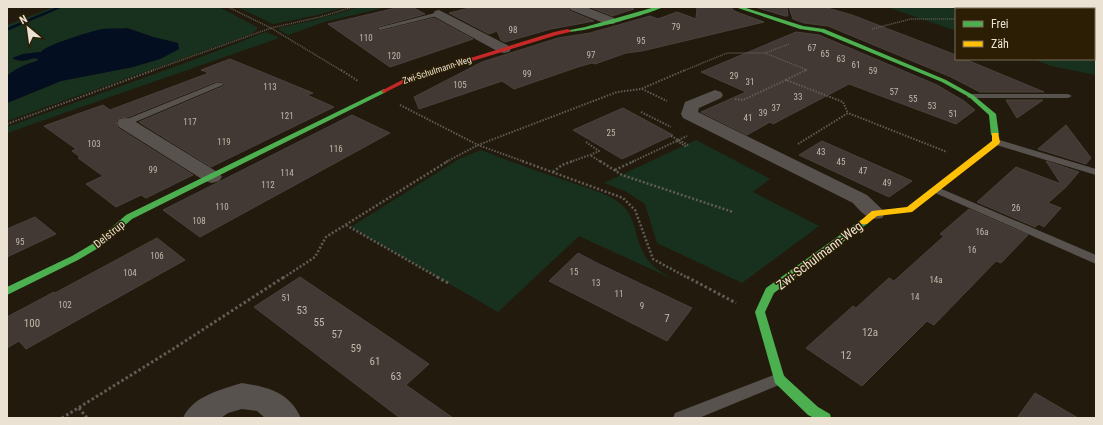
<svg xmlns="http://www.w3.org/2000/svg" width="1103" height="425" viewBox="0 0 1103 425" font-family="'Roboto Condensed',sans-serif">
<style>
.green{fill:#18311e}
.water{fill:#030e21}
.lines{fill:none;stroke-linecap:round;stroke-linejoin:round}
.stream{fill:#030e21;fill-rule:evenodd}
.building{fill:#423934;stroke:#4b423f}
.path-far3{stroke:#625c57;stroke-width:1.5;stroke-dasharray:1 1;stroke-linecap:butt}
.path-far2{stroke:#625c57;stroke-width:2;stroke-dasharray:1.5 1.5;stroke-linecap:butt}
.path-far1{stroke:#625c57;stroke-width:2.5;stroke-dasharray:2 2;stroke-linecap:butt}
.path{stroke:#625c57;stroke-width:3;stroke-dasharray:2.5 2.5;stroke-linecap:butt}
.lane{fill:#58524f;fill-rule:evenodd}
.street{fill:#58524f;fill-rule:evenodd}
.fast{fill:#4caf50;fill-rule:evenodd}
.slow{fill:#ffc107;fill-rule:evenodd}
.jam{fill:#c62828;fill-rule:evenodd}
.path-bridge{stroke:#625c57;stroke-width:2;stroke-dasharray:1.5 1.5;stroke-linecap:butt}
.labels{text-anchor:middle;stroke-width:3;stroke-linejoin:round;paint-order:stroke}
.number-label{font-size:9px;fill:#c1b8ab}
.far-street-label{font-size:9px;fill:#ebe2d3;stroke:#2b1e04}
.street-label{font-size:11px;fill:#ebe2d3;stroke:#2b1e04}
.near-number-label{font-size:11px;fill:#c1b8ab}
.near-street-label{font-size:13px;fill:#ebe2d3;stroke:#2b1e04}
</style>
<rect width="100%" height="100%" fill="#221b0d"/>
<path class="green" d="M54 7H219L257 27V30L251 34 7 121V103L61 81 133 67 160 59 179 49 178 43 153 37 127 28 69 40 55 44 41 52 23 54 13 59C25 64 29 56 38 59L37 61C26 64 16 68 7 76V25Z
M237 7H347L313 16 273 24Z
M359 7H387L324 22 288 35 279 30V28L315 20Z
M887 7H998L1013 9H956V31Z
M266 32 279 38 7 133V127L188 62Z
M1033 59H1091L1096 62V75L1051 66Z
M696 140 770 179 753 192 819 226 742 283 657 243 645 204 625 191 604 183Z
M481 150C510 162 540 172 570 182 587 188 609 193 623 206 635 218 635 235 642 250 648 265 662 273 675 280L579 236 498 312 351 227 459 159Z"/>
<path class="water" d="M127 28 153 37 178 43 179 49 160 59 133 67 61 81 7 103V76C16 68 26 64 37 61L38 59 34 58C26 61 21 62 12 58L23 54 41 52C45 45 92 31 102 29 110 28 118 29 127 28Z"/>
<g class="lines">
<path class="stream" d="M57 7H63L7 31V28Z"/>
</g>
<path class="building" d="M400 7H412L425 14 377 27 376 29 380 31 434 18 473 39 390 67 328 24Z
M473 7H568L570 11 594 21 551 29 505 42 501 40 497 31 489 34 449 13Z
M590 7H628L634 9 612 16Z
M697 7H731L734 11 764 22 642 51 626 53 595 64 592 63 578 67 514 89 502 81 419 109 414 97 482 62 558 38 590 33 650 16 658 19 677 12 696 19Z
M755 7H787L788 16H785Z
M789 7H824L852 15 956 55V59L967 60 1044 92H980L951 77 828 26 804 23 793 19Z
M796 32 819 35 937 85 964 101 975 110 956 124 849 84 773 124 770 122 747 135 701 112 746 92 701 72Z
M230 59 313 93 307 95 334 107 211 167 139 122 224 86V84L222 82H215L128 117 119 118 116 122 118 128 193 175 146 198 141 195 116 207 86 184 103 176 78 158 80 157 72 151 76 149 44 126 103 105 110 110 209 73 201 70Z
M1006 100H1043L1017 118Z
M623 108 636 115 673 135 622 159 573 130Z
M352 115 390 133 200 237 163 210Z
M1066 125 1091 158 1086 164 1038 149Z
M822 141 890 171 912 181 889 197 799 155Z
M1046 161 1079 172 1066 187 1048 203 1061 208 1044 227 1039 224 1035 227 977 202 1016 167 1061 184Z
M969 209 1028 235 1001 263 996 261 934 325 927 321 862 386 806 348 853 306 856 308 889 278 894 281 944 236 940 234Z
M35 217 56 234 7 257V229Z
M157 238 185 260 26 349 19 341 7 348V317L54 292 55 293Z
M578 253 599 264 692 308 667 341 549 281Z
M300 277 429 364 406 385 453 418H400L254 307Z
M1035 393 1078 418H1017Z"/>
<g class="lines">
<path class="path-far3" d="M228 7 271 28 342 71
M1094 14H1096
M872 29 911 19H956
M765 53 807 70 804 71
M151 71 271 28 320 17 353 7
M683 71 727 53H765L789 44"/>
<path class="path-far2" d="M341 70 358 81
M786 80 806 70
M642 89 667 101
M735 99 743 100 786 80 843 102 848 113
M400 105 478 145 525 162
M641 112 671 127
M7 124 154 70
M677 141 685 146 688 145
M586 142 599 151 590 155 601 162
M798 144 848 113 947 152
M446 162 478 145 617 92 641 89 685 70
M570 162 590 155
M632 162 687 136"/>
<path class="path-far1" d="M522 161 623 198 635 210 653 259 688 278
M600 161 622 175 733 212
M615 170 634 161
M553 172 562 165 573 161
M346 225 439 278
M283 278 315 257 326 237 448 161"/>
<path class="path" d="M437 277 450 284
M687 277 736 303
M79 408 87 418
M62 418 173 349 284 277"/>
<path class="lane" d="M439 12 442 14 441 15 380 30 377 28Z
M216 83H222L223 85 128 125 125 126 121 123 122 121Z
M968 94H1068L1072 96 1068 98H968L967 96Z
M996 139 1096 169V175L993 144 991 142Z
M937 187 1096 255V264L933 192 932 190Z
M779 373 784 375 786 379 784 383 699 418H673L675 413Z"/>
<path class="street" d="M569 7H586L614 18 616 21 614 24H606L571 10Z
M1028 7H1041L1042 9H1029Z
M439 10 509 46 511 49 509 52 504 53 499 52 435 17 433 14 435 11Z
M1094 47H1096V56H1094Z
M715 90 721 92 723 95 721 98 699 108 698 112 867 195 886 213 882 218C868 221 862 213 853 203L683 118 681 114 685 102Z
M125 118 131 119 219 173 222 177 219 181 212 183 205 181 119 127 117 123 119 119Z
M242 383C268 387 289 392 301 418H265L257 411 242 409 228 413 221 418H183C193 396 220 390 242 383Z"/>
<path class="fast" d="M655 7H663C653 13 573 36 565 31L585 27Z
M735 7H743L803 26 824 29 946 80 973 95 996 114 999 135 995 137 991 135 989 115 969 97 942 82 821 32 800 29Z
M384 89 386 90V92L132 219 100 247 78 260 7 295V287L72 256 94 243 126 215Z
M864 219 867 220 869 222 867 224 774 293 765 312 784 376 818 407 830 414 831 418H814L808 415 775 383 755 312 766 288 861 220Z"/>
<path class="slow" d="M992 133H998L1000 142 999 144 912 212 877 216 867 224H861L859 222 872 211 907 207 992 141Z"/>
<path class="jam" d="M568 29 571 31 570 32 557 35 410 80 384 93 381 91 406 78 554 32Z"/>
<path class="path-bridge" d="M671 136 688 145"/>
</g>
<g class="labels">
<g class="number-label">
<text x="676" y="30">79</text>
<text x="513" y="33">98</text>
<text x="366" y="41">110</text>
<text x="641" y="44">95</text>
<text x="812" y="51">67</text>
<text x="825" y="57">65</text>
<text x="591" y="58">97</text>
<text x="394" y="59">120</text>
<text x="841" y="62">63</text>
<text x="856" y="68">61</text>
<text x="873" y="74">59</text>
<text x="527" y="77">99</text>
<text x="734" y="79">29</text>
<text x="750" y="85">31</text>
<text x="460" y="88">105</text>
<text x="270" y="90">113</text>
<text x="894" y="95">57</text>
<text x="798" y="100">33</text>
<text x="913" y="102">55</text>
<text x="932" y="109">53</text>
<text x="776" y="111">37</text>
<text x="763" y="116">39</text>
<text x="953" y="117">51</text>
<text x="287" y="119">121</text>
<text x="748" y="121">41</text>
<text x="190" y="125">117</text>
<text x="611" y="136">25</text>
<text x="224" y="145">119</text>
<text x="94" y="147">103</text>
<text x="336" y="152">116</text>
<text x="821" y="155">43</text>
<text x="841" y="165">45</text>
<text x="153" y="173">99</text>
<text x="863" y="174">47</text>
<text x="287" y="176">114</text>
<text x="887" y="186">49</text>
<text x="268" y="188">112</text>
<text x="222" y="210">110</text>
<text x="1016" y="211">26</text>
<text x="199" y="224">108</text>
<text x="982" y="235">16a</text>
<text x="20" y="245">95</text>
<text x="972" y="253">16</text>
<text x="157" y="259">106</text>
<text x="574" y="275">15</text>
<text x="130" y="276">104</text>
<text x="936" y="283">14a</text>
<text x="596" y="286">13</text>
<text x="619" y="297">11</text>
<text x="915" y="300">14</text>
<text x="286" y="301">51</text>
<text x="65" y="308">102</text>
<text x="642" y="309">9</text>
</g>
<g class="far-street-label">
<text transform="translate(437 70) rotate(-18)" y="3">Zwi-Schulmann-Weg</text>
</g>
<g class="street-label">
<text transform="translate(109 234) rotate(-39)" y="4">Delstrup</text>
</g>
<g class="near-number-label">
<text x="302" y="314">53</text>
<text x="667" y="322">7</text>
<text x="319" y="326">55</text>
<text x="32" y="327">100</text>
<text x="870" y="336">12a</text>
<text x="337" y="338">57</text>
<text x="356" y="352">59</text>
<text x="846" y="359">12</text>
<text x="375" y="365">61</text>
<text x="396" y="380">63</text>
</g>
<g class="near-street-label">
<text transform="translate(819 255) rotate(-37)" y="5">Zwi-Schulmann-Weg</text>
</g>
</g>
<rect width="1103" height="425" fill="none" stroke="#ebe2d3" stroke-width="16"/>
<rect x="955" y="8" width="140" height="52" fill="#2b1e04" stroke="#786c57"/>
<rect x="963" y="21" width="20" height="6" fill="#4caf50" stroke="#786c57"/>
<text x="991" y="28" font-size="12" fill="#ebe2d3">Frei</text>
<rect x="963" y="41" width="20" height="6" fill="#ffc107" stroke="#786c57"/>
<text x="991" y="48" font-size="12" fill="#ebe2d3">Zäh</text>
<g transform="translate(28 28) rotate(331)" stroke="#2b1e04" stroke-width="3" paint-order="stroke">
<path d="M0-3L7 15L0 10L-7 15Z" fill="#ebe2d3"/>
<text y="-6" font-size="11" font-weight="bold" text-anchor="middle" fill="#ebe2d3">N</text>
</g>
</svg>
